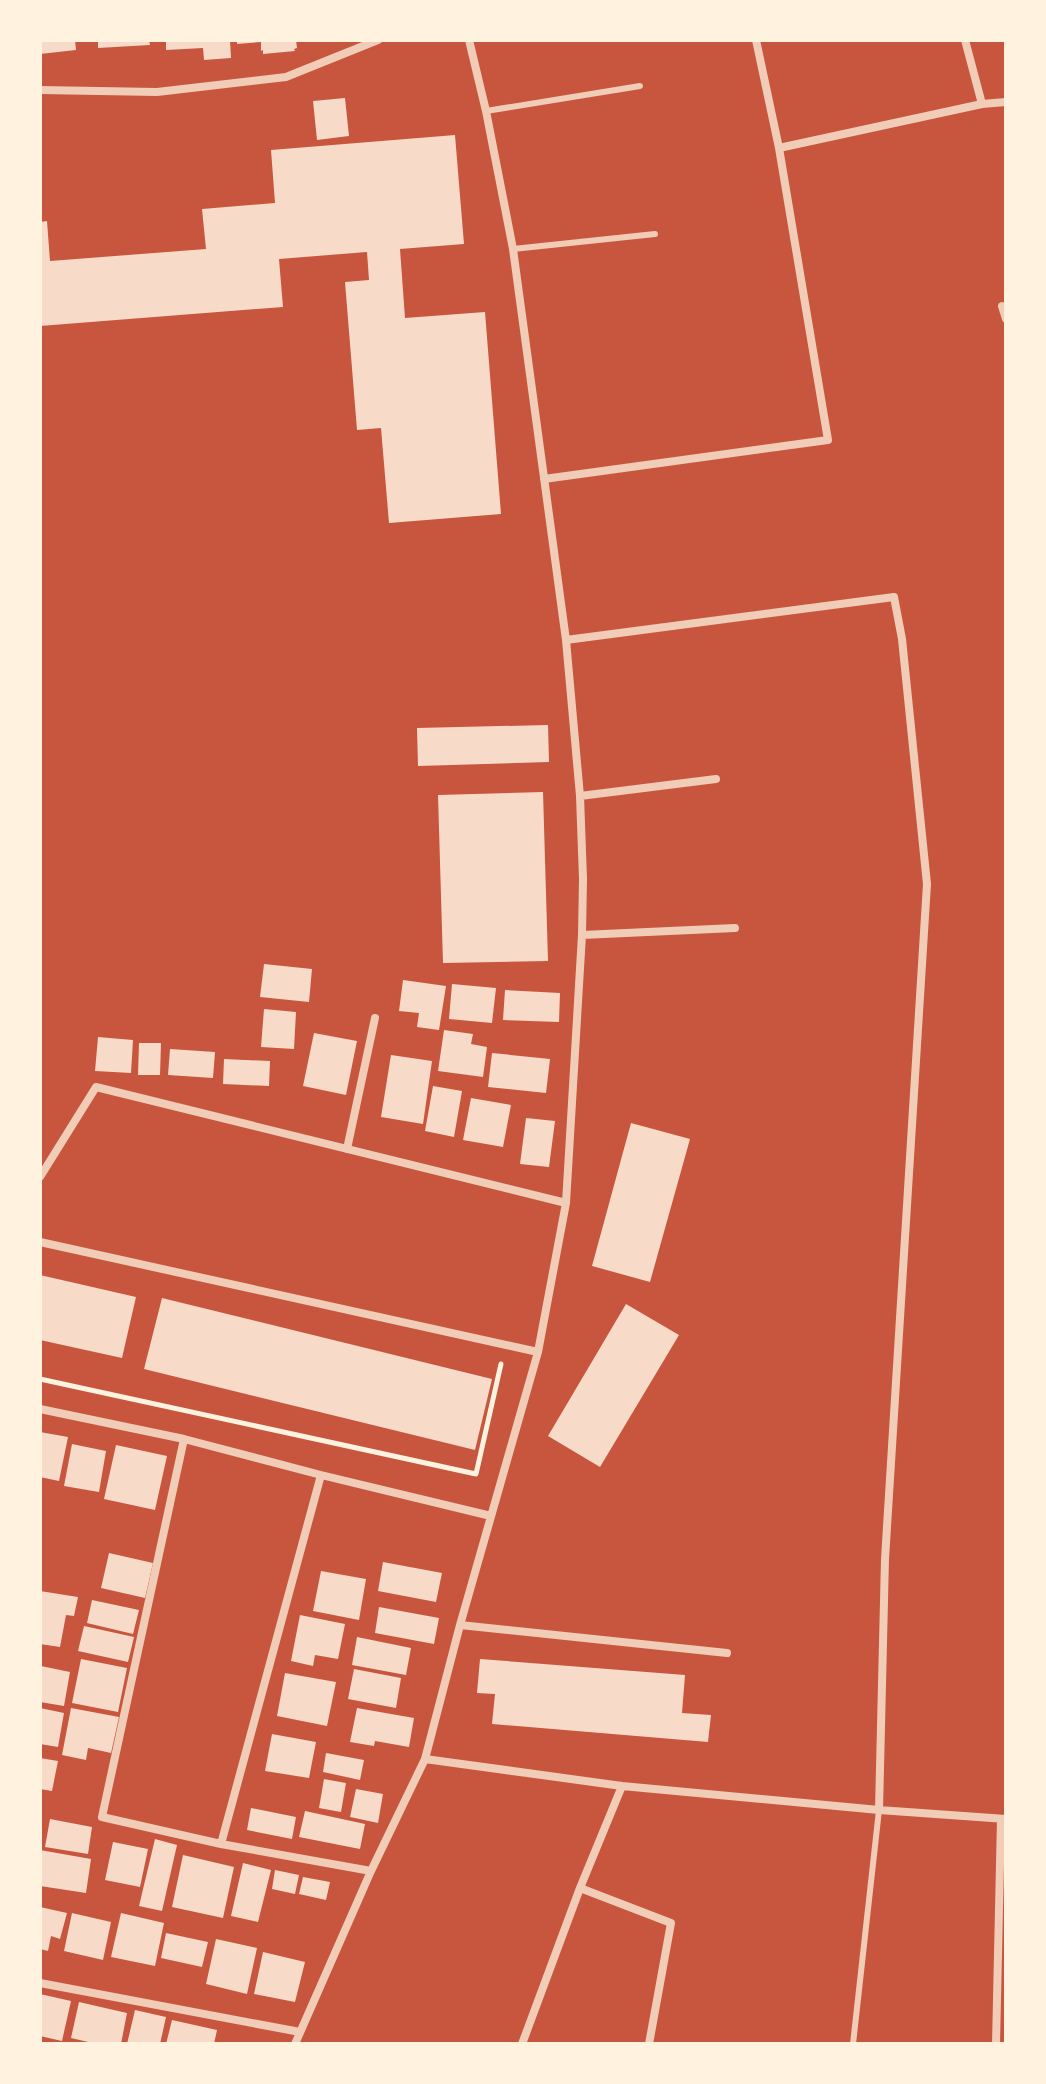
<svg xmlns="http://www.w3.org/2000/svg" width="1046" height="2084" viewBox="0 0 1046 2084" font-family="'Noto Serif',serif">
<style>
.building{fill:#f7dbc8}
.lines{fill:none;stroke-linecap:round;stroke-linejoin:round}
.path{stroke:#fff3e0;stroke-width:5}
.service{stroke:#f1ccb7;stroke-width:6}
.minor{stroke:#f1ccb7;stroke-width:8}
</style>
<rect width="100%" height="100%" fill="#c8553d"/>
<path class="building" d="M40 40H75L76 50 40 54Z
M98 40H149L150 45 98 48Z
M166 40H230L231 58 204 60 203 48 166 50Z
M237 40H296L297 48 294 49 295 51 263 54V50L261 51V42L237 44Z
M345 98 349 136 317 140 313 101Z
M455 135 464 244 400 249 405 318 485 312 501 514 389 523 381 428 357 430 345 282 369 280 367 252 279 259 283 307 40 326V222L47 221 50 261 206 249 202 209 275 203 271 150Z
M548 725 549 762 418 766 417 728Z
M543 792 548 961 443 963 438 795Z
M264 964 312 969 309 1002 260 997Z
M403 980 446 986 439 1030 417 1027 419 1013 399 1011Z
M452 984 496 988 492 1023 449 1019Z
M505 990 560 993 559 1022 503 1020Z
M264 1009 296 1012 294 1049 261 1047Z
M444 1030 473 1034 471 1044 487 1047 483 1077 438 1071Z
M314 1033 357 1041 346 1095 303 1086Z
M98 1037 133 1040 131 1073 95 1071Z
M139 1043H161L160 1075H138Z
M170 1049 215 1052 213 1078 168 1075Z
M492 1053 550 1059 546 1093 488 1087Z
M391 1055 432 1061 423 1124 381 1117Z
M224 1059 270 1061 269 1086 223 1084Z
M433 1086 462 1091 454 1137 425 1131Z
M471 1098 511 1105 503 1147 463 1140Z
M526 1118 555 1121 549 1167 520 1164Z
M631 1123 690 1139 650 1282 592 1266Z
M40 1275 136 1297 122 1358 40 1340Z
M162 1298 492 1379 475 1450 144 1369Z
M626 1304 679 1335 600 1467 548 1436Z
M40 1432 68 1437 59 1481 40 1477Z
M72 1444 106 1451 99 1492 64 1486Z
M116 1445 167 1456 155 1510 104 1499Z
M109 1553 153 1563 145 1598 101 1588Z
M383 1562 442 1573 436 1602 378 1591Z
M321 1571 366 1579 359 1620 313 1611Z
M40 1591 78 1597 74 1616 66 1615 60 1647 40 1644Z
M92 1600 139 1610 133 1634 87 1623Z
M379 1607 439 1618 434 1644 375 1633Z
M300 1615 345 1624 338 1659 315 1655 313 1666 291 1661Z
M84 1626 134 1637 128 1662 78 1651Z
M357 1637 411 1648 406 1675 352 1665Z
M81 1659 127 1668 118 1712 72 1703Z
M480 1659 685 1675 682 1713 711 1715 708 1742 492 1724 495 1694 477 1693Z
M41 1666 70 1672 64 1706 40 1702Z
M354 1669 401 1678 396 1708 348 1699Z
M285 1673 336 1682 327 1726 277 1716Z
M40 1708 64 1713 58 1747 40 1744Z
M71 1708 119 1717 111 1753 88 1748 86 1760 62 1755Z
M357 1708 414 1718 409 1747 375 1741 374 1746 350 1742Z
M272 1734 316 1742 309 1778 265 1771Z
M326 1753 364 1760 360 1780 323 1772Z
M40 1758 58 1761 52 1791 40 1789Z
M324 1779 346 1783 341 1812 319 1808Z
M356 1789 383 1794 378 1823 350 1817Z
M251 1808 296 1817 292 1839 247 1830Z
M305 1811 365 1824 360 1849 299 1837Z
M50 1819 92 1827 88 1854 45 1847Z
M155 1839 177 1845 162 1911 139 1906Z
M113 1842 148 1849 140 1887 105 1880Z
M40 1850 91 1859 86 1893 40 1886Z
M183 1855 234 1867 223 1918 172 1907Z
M243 1863 271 1870 258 1922 231 1916Z
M275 1870 299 1875 295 1894 272 1889Z
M303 1877 330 1882 326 1900 299 1894Z
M40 1907 67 1913 60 1939 51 1936 48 1951 40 1949Z
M72 1913 111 1922 103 1960 64 1951Z
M121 1913 164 1923 155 1966 111 1957Z
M166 1933 208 1942 202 1967 161 1958Z
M216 1939 257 1948 247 1994 206 1984Z
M263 1952 305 1962 295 2002 254 1994Z
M40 1994 71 2001 62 2041 40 2036Z
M79 2002 127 2013 121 2044H97L71 2038Z
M135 2010 166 2017 160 2044H127Z
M172 2020 217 2030 214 2044H166Z"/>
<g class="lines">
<path class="path" d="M40 1379 476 1474 501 1364"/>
<path class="service" d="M486 111 640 86
M513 249 655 234
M853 2044 879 1810"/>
<path class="minor" d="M965 40 982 104
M40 90 157 92 286 77 378 40
M779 148 982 104 1006 102
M1002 306 1006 319
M544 479 828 440 779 148 756 40
M566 640 894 597 902 639 927 884 885 1559 879 1810
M580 796 716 779
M582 935 735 928
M347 1149 375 1018
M40 1177 96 1087 566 1203
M40 1242 538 1352
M40 1409 184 1439 321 1475 491 1516
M184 1439 102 1817 221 1844 371 1871
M460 1625 727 1653
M425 1759 622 1786 879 1810 1006 1819
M221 1844 321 1475
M580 1888 671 1923 649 2044
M40 1983 300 2032
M295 2044 371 1871 425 1759 460 1625 538 1352 566 1203 582 935 583 879 580 796 566 640 513 249 486 111 469 40
M522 2044 580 1888 622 1786
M996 2044 1001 1819"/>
</g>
<rect width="1046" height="2084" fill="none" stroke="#fff3e0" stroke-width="84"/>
</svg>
